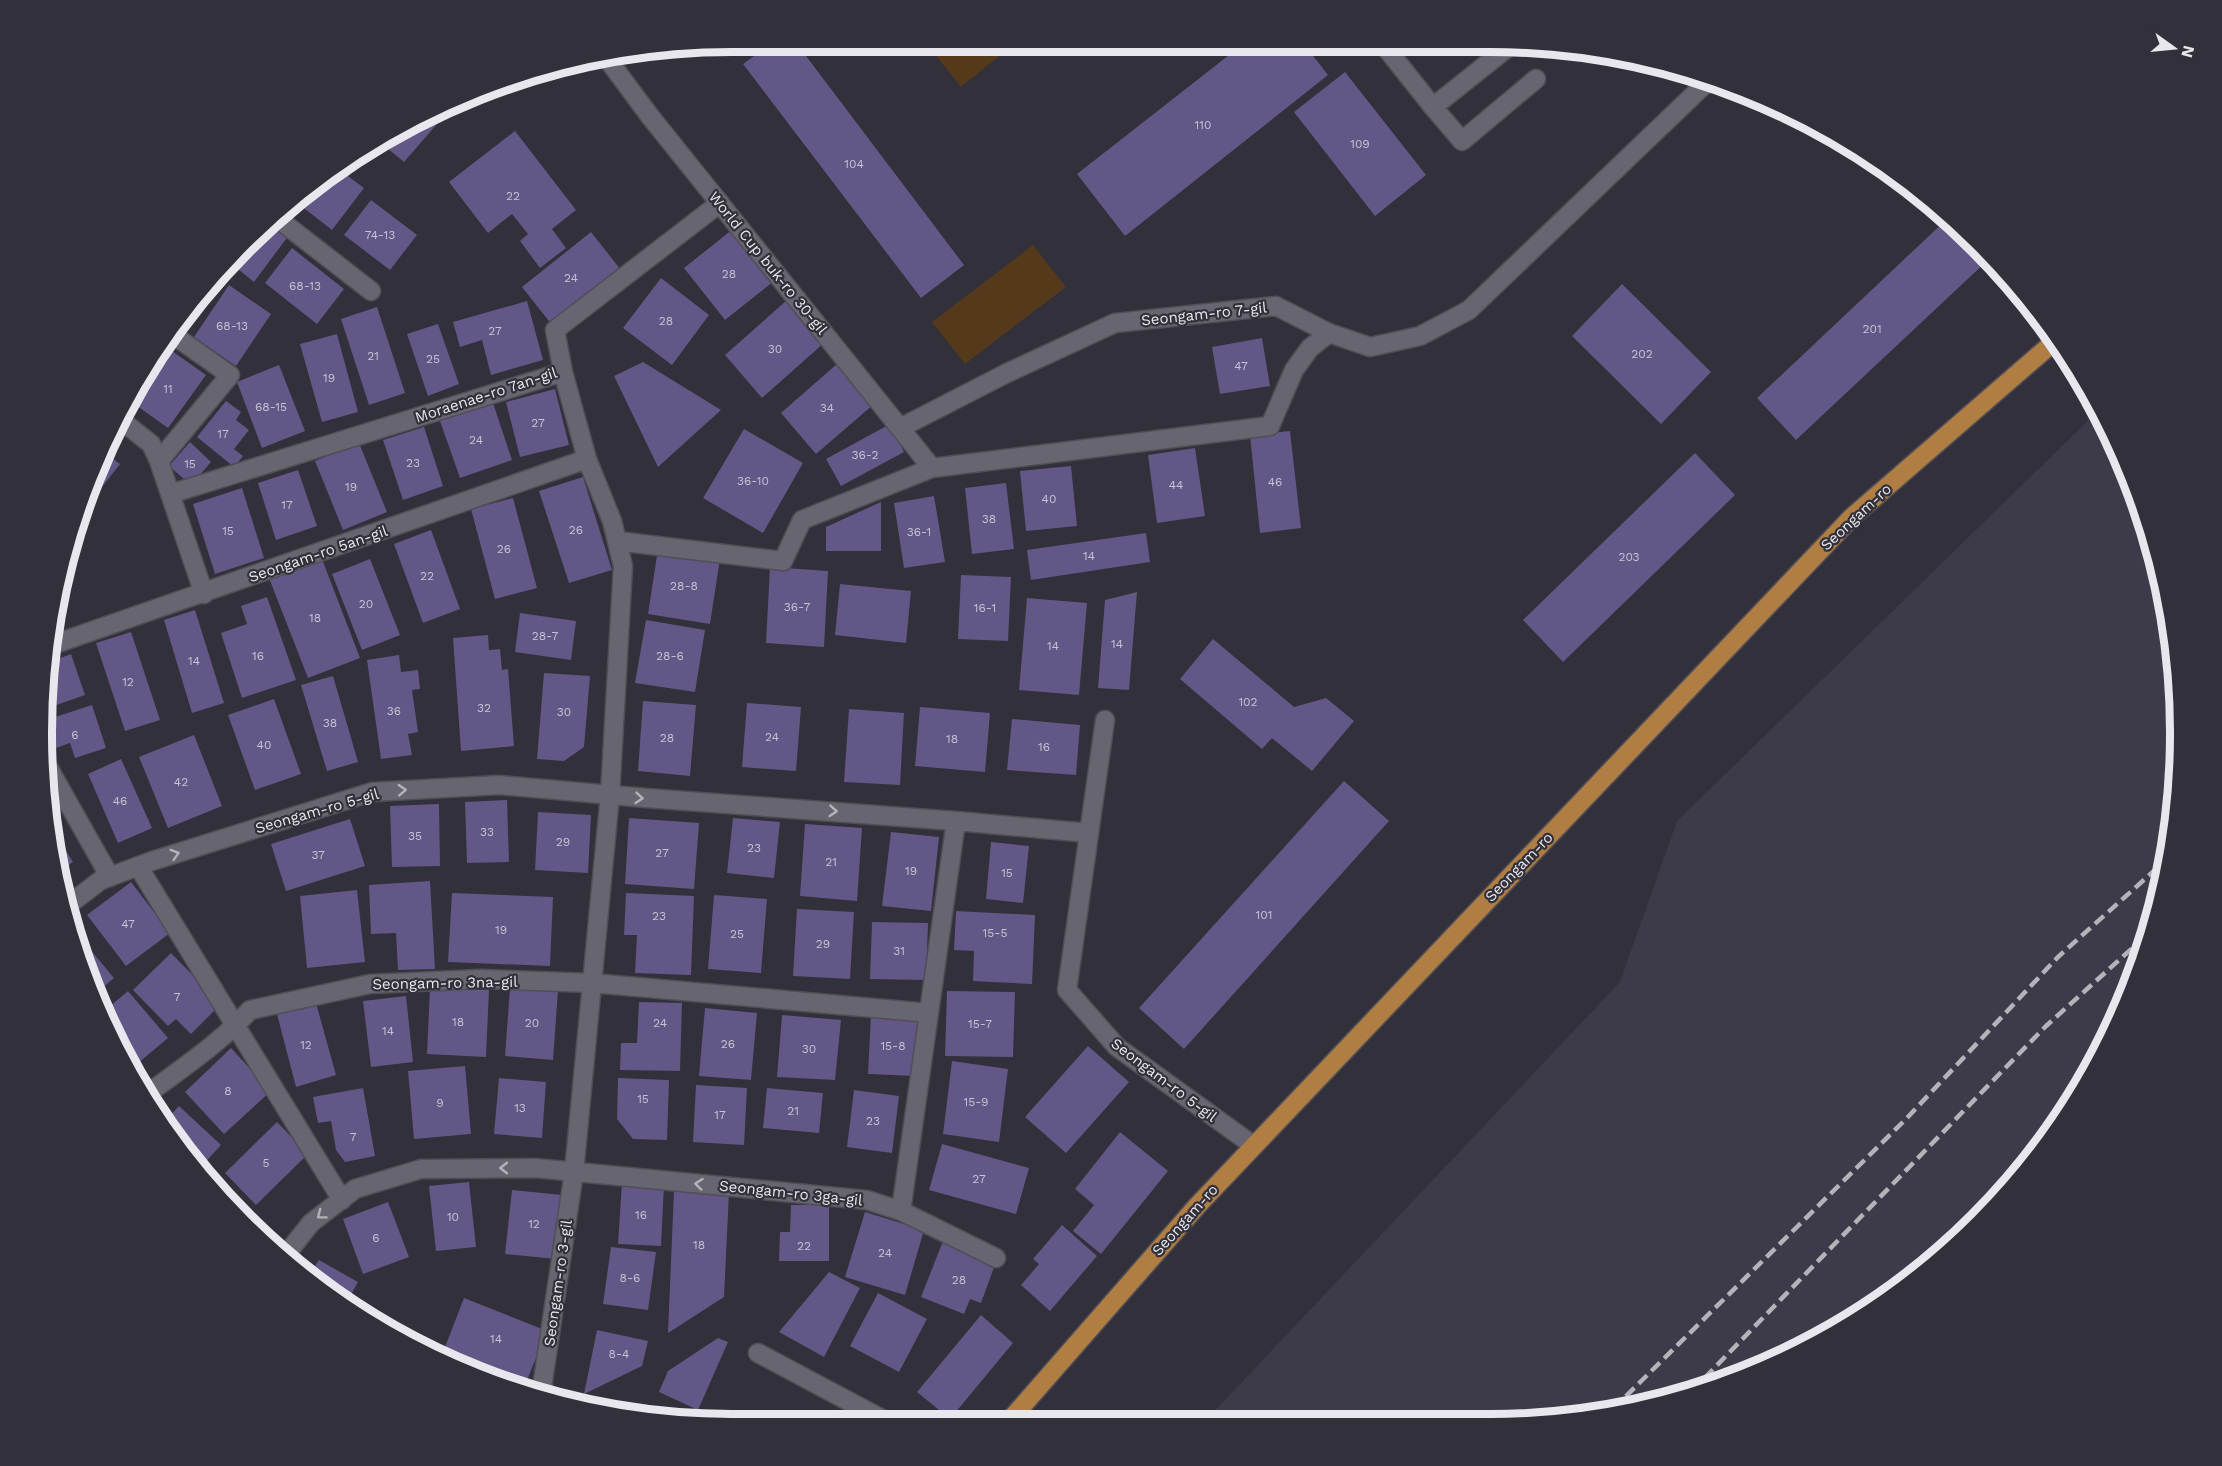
<svg xmlns="http://www.w3.org/2000/svg" width="2222" height="1466" viewBox="0 0 2222 1466" font-family="'Work Sans',sans-serif">
<style>
.built{fill:#3d3b49}
.green{fill:#55391b}
.building{fill:#625786}
.lines{fill:none;stroke-linecap:round;stroke-linejoin:round}
.minor-casing{stroke:#504e56;stroke-width:21}
.major-casing{stroke:#504e56;stroke-width:21}
.minor{stroke:#676570;stroke-width:18}
.major{stroke:#b07e42;stroke-width:18}
.rail{stroke:#b5b3ba;stroke-width:4.5;stroke-dasharray:12 6;stroke-linecap:butt}
.oneway{stroke:#b4b3bb}
.labels{text-anchor:middle;stroke-width:4.5;stroke-linejoin:round;paint-order:stroke}
.number-label{font-size:12px;fill:#c6c3d3}
.street-label{font-size:15px;fill:#e8e7ed;stroke:#32303a}
.rim{fill:none;stroke:#e8e7ed;stroke-width:8}
</style>
<rect width="100%" height="100%" fill="#32303a"/>
<path class="built" d="M2098 411 2109 428 2157 555 2179 688 2174 824 2143 955 2087 1079 2008 1189 1909 1281 1794 1353 1668 1401 1534 1423 1205 1421 1620 982 1677 821Z"/>
<path class="green" d="M930 48H1009L961 87Z
M1033 245 1066 287 965 364 932 322Z"/>
<path class="building" d="M765 48H800L964 265 921 298 743 64Z
M1238 48H1307L1328 75 1125 236 1077 174Z
M1345 72 1426 175 1375 216 1294 112Z
M450 109 404 162 381 143 444 112Z
M515 131 576 210 552 229 566 248 540 268 520 241 528 234 512 214 488 233 449 182Z
M337 168 364 188 332 230 296 202Z
M371 200 417 235 390 270 344 235Z
M1948 218 1988 260 1796 440 1757 398Z
M271 222 289 235 254 282 229 262 245 244Z
M733 229 774 281 725 320 684 268Z
M591 232 621 270 552 325 522 287Z
M292 248 344 289 317 324 265 283Z
M661 278 709 315 672 365 623 328Z
M1622 284 1711 372 1661 424 1572 336Z
M229 285 271 314 236 366 194 337Z
M787 300 824 343 762 398 725 355Z
M527 301 543 360 491 375 482 340 460 347 453 322Z
M377 307 405 393 369 405 341 319Z
M438 324 459 384 428 396 407 334Z
M337 334 358 412 322 422 300 344Z
M1262 338 1270 386 1220 394 1212 347Z
M165 346 206 375 168 428 133 403Z
M643 362 721 410 658 467 614 376Z
M838 363 874 404 816 454 781 413Z
M279 365 305 431 262 448 237 382Z
M555 389 569 445 520 457 506 402Z
M226 401 241 412 236 420 249 430 234 449 243 456 234 467 197 437Z
M493 403 512 460 460 478 440 421Z
M890 424 904 452 841 486 826 459Z
M424 427 443 486 403 500 383 440Z
M744 429 803 463 763 533 703 498Z
M1290 431 1301 528 1260 533 1250 435Z
M190 442 211 462 191 485 169 466Z
M359 443 387 512 343 530 315 461Z
M1195 448 1205 516 1157 523 1148 455Z
M104 452 120 464 81 514 94 469Z
M1695 453 1735 495 1563 662 1523 620Z
M1071 466 1077 526 1026 531 1020 471Z
M298 470 317 526 276 540 258 483Z
M583 477 612 570 569 583 539 491Z
M1006 483 1014 549 972 554 965 488Z
M242 488 264 558 215 574 193 504Z
M934 496 945 562 904 568 894 503Z
M513 498 537 588 495 599 471 509Z
M881 502V551H826V527Z
M431 530 460 609 423 623 394 544Z
M1146 533 1150 562 1031 580 1027 550Z
M658 549 720 559 710 624 648 614Z
M322 559 360 658 308 678 269 578Z
M370 559 400 635 362 650 332 574Z
M770 567 828 571 824 647 766 643Z
M961 575 1011 577 1008 641 958 639Z
M840 584 911 591 906 643 835 635Z
M1137 592 1129 690 1098 688 1105 600Z
M267 597 296 680 242 698 221 633 247 624 241 606Z
M1027 598 1087 603 1079 695 1019 690Z
M195 610 224 703 192 713 164 620Z
M520 613 576 621 571 660 515 652Z
M646 620 705 630 695 692 635 683Z
M131 632 160 720 125 731 96 643Z
M488 635 489 650 500 649 502 670 508 669 514 746 461 751 453 638Z
M1213 639 1294 707 1326 698 1354 721 1312 771 1272 738 1262 749 1180 679Z
M71 654 85 695 45 709 44 687 47 663Z
M399 655 401 672 418 670 420 689 412 690 418 732 408 734 412 755 381 759 367 660Z
M544 673 590 676 584 747 564 761 537 759Z
M333 676 358 762 327 771 301 685Z
M274 699 301 774 255 790 228 715Z
M643 701 696 705 690 776 638 771Z
M747 703 801 707 796 771 742 767Z
M92 705 106 748 75 758 70 743 53 749 46 720Z
M920 707 990 713 985 772 915 766Z
M849 709 904 713 900 785 844 782Z
M1012 719 1080 725 1076 775 1007 770Z
M194 735 222 806 168 828 139 757Z
M121 759 152 828 118 843 88 774Z
M1344 781 1389 821 1184 1049 1139 1008Z
M507 800 509 862 467 863 465 802Z
M439 804 440 866 392 867 390 806Z
M538 812 591 815 588 873 535 870Z
M629 818 699 823 694 889 625 884Z
M733 818 780 822 774 878 727 873Z
M350 819 365 866 286 891 271 844Z
M805 824 862 828 857 901 800 896Z
M53 830 73 862 57 873 55 868Z
M891 832 939 837 931 911 882 906Z
M991 842 1029 846 1023 903 986 899Z
M430 881 435 969 398 970 396 933 371 934 369 885Z
M131 882 170 933 126 966 87 915Z
M357 890 365 962 307 968 300 896Z
M452 893 553 897 550 966 448 962Z
M626 893 694 896 691 975 635 973 637 935H624Z
M714 895 767 899 761 973 708 969Z
M797 909 854 912 850 979 793 976Z
M956 911 1035 915 1032 984 973 981 974 951 954 950Z
M872 922 928 923 926 980 870 979Z
M74 930 114 978 94 995Z
M171 953 221 1004 191 1034 176 1019 168 1026 133 990Z
M430 988 489 990 486 1057 427 1054Z
M510 988 558 991 553 1060 505 1056Z
M128 991 168 1038 137 1064 115 1039 102 1013Z
M947 991 1015 992 1013 1057 945 1056Z
M406 996 413 1062 371 1067 363 1001Z
M639 1002 682 1003 680 1071 620 1070 621 1043H637Z
M316 1003 336 1075 296 1087 277 1014Z
M705 1008 757 1013 751 1080 699 1076Z
M871 1014 918 1017 915 1076 868 1074Z
M782 1015 841 1020 835 1080 777 1077Z
M1088 1046 1129 1082 1066 1153 1025 1117Z
M231 1048 271 1091 224 1134 185 1092Z
M952 1061 1008 1069 999 1142 943 1134Z
M465 1066 471 1134 414 1139 408 1071Z
M499 1078 546 1082 542 1138 494 1134Z
M618 1078 669 1080 667 1140 633 1139 617 1119Z
M696 1085 747 1088 744 1145 693 1142Z
M363 1088 375 1156 345 1162 336 1150 331 1121 318 1123 313 1097Z
M767 1088 823 1093 819 1133 763 1128Z
M854 1090 899 1096 892 1153 847 1147Z
M179 1106 221 1145 199 1169 165 1121Z
M277 1122 308 1154 256 1205 225 1173Z
M1120 1132 1168 1171 1101 1254 1073 1231 1094 1205 1075 1189Z
M942 1144 1029 1168 1016 1214 929 1190Z
M469 1182 476 1247 436 1251 429 1186Z
M622 1183 664 1185 661 1246 618 1244Z
M512 1190 562 1195 556 1259 505 1254Z
M674 1190 729 1193 724 1297 668 1333Z
M225 1195 273 1233 266 1241 222 1198Z
M388 1202 409 1257 363 1274 343 1219Z
M791 1205H829V1261H779L780 1232H790Z
M865 1212 924 1230 905 1295 845 1277Z
M1062 1225 1097 1256 1050 1311 1021 1285 1039 1264 1033 1259Z
M943 1241 996 1262 981 1303 970 1299 964 1314 921 1297Z
M611 1247 656 1252 648 1310 603 1304Z
M319 1260 358 1282 348 1300 310 1274Z
M829 1272 860 1288 824 1357 779 1332Z
M878 1293 927 1319 899 1372 850 1346Z
M464 1298 547 1331 523 1390 511 1387 428 1353 387 1325 445 1347Z
M981 1315 1013 1343 950 1419 917 1392Z
M597 1330 648 1341 642 1366 584 1394Z
M718 1338 728 1342 698 1410 659 1392 668 1371Z
M647 1409 666 1418 638 1417Z"/>
<g class="lines">
<g class="minor-casing">
<path id="minor" d="M1386 48 1433 107 1507 48
M606 57 649 115 932 468
M1433 107 1462 141 1536 79
M277 218 371 291
M122 421 151 444 159 461 204 594
M900 428 1007 373 1115 323 1276 306 1329 333 1370 347 1420 336 1469 310 1704 85 1712 82
M159 461 230 375 172 334
M170 494 563 372
M617 541 783 561 802 520 932 468 1270 426 1294 370 1310 348 1329 333
M49 646 587 459
M1105 720 1067 990 1117 1047 1254 1146
M49 769 110 877
M956 821 1089 833
M138 866 342 1200
M67 906 101 880 152 861 372 792 499 785 646 798 956 821 901 1211
M146 1095C182 1068 220 1043 250 1010L370 984 481 979 592 983 929 1013
M284 1257 311 1223 355 1189 421 1169 535 1168 867 1200 901 1211 996 1258
M758 1353 882 1419
M541 1394 574 1172 610 795 623 566 612 521 587 459 563 372 555 330 720 203"/>
</g>
<g class="major-casing">
<path id="major" d="M1010 1420 1197 1206 1852 517 2055 341"/>
</g>
<use href="#minor" class="minor"/>
<use href="#major" class="major"/>
<path class="rail" d="M1692 1391 2045 1027 2149 933
M1613 1409 1906 1119 2058 957 2165 861"/>
</g>
<defs><path id="oneway-chevron" d="M-2-3.5L2.5 0L-2 3.5" fill="none" stroke-width="1.6" stroke-linecap="round" stroke-linejoin="round" transform="scale(1.5)"/></defs>
<g class="oneway">
<use href="#oneway-chevron" transform="translate(402 790) rotate(-3)"/>
<use href="#oneway-chevron" transform="translate(639 798) rotate(5)"/>
<use href="#oneway-chevron" transform="translate(833 811) rotate(4)"/>
<use href="#oneway-chevron" transform="translate(175 854) rotate(-17)"/>
<use href="#oneway-chevron" transform="translate(504 1168) rotate(180)"/>
<use href="#oneway-chevron" transform="translate(699 1184) rotate(-174)"/>
<use href="#oneway-chevron" transform="translate(321 1215) rotate(143)"/>
</g>
<g class="labels">
<g class="number-label">
<text x="1203" y="129">110</text>
<text x="1360" y="148">109</text>
<text x="854" y="168">104</text>
<text x="513" y="200">22</text>
<text x="380" y="239">74-13</text>
<text x="729" y="278">28</text>
<text x="571" y="282">24</text>
<text x="305" y="290">68-13</text>
<text x="666" y="325">28</text>
<text x="232" y="330">68-13</text>
<text x="1872" y="333">201</text>
<text x="495" y="335">27</text>
<text x="775" y="353">30</text>
<text x="1642" y="358">202</text>
<text x="373" y="360">21</text>
<text x="433" y="363">25</text>
<text x="1241" y="370">47</text>
<text x="329" y="382">19</text>
<text x="168" y="393">11</text>
<text x="271" y="411">68-15</text>
<text x="827" y="412">34</text>
<text x="538" y="427">27</text>
<text x="223" y="438">17</text>
<text x="476" y="444">24</text>
<text x="865" y="459">36-2</text>
<text x="413" y="467">23</text>
<text x="190" y="468">15</text>
<text x="753" y="485">36-10</text>
<text x="1275" y="486">46</text>
<text x="1176" y="489">44</text>
<text x="351" y="491">19</text>
<text x="1049" y="503">40</text>
<text x="287" y="509">17</text>
<text x="989" y="523">38</text>
<text x="576" y="534">26</text>
<text x="228" y="535">15</text>
<text x="919" y="536">36-1</text>
<text x="504" y="553">26</text>
<text x="1089" y="560">14</text>
<text x="1629" y="561">203</text>
<text x="427" y="580">22</text>
<text x="684" y="590">28-8</text>
<text x="366" y="608">20</text>
<text x="797" y="611">36-7</text>
<text x="985" y="612">16-1</text>
<text x="315" y="622">18</text>
<text x="545" y="640">28-7</text>
<text x="1117" y="648">14</text>
<text x="1053" y="650">14</text>
<text x="258" y="660">16</text>
<text x="670" y="660">28-6</text>
<text x="194" y="665">14</text>
<text x="128" y="686">12</text>
<text x="1248" y="706">102</text>
<text x="484" y="712">32</text>
<text x="394" y="715">36</text>
<text x="564" y="716">30</text>
<text x="330" y="727">38</text>
<text x="75" y="739">6</text>
<text x="772" y="741">24</text>
<text x="667" y="742">28</text>
<text x="952" y="743">18</text>
<text x="264" y="749">40</text>
<text x="1044" y="751">16</text>
<text x="181" y="786">42</text>
<text x="120" y="805">46</text>
<text x="487" y="836">33</text>
<text x="415" y="840">35</text>
<text x="563" y="846">29</text>
<text x="754" y="852">23</text>
<text x="662" y="857">27</text>
<text x="318" y="859">37</text>
<text x="831" y="866">21</text>
<text x="911" y="875">19</text>
<text x="1007" y="877">15</text>
<text x="1264" y="919">101</text>
<text x="659" y="920">23</text>
<text x="128" y="928">47</text>
<text x="501" y="934">19</text>
<text x="995" y="937">15-5</text>
<text x="737" y="938">25</text>
<text x="823" y="948">29</text>
<text x="899" y="955">31</text>
<text x="177" y="1001">7</text>
<text x="458" y="1026">18</text>
<text x="532" y="1027">20</text>
<text x="660" y="1027">24</text>
<text x="980" y="1028">15-7</text>
<text x="388" y="1035">14</text>
<text x="728" y="1048">26</text>
<text x="306" y="1049">12</text>
<text x="893" y="1050">15-8</text>
<text x="809" y="1053">30</text>
<text x="228" y="1095">8</text>
<text x="643" y="1103">15</text>
<text x="976" y="1106">15-9</text>
<text x="440" y="1107">9</text>
<text x="520" y="1112">13</text>
<text x="793" y="1115">21</text>
<text x="720" y="1119">17</text>
<text x="873" y="1125">23</text>
<text x="353" y="1141">7</text>
<text x="266" y="1167">5</text>
<text x="979" y="1183">27</text>
<text x="641" y="1219">16</text>
<text x="453" y="1221">10</text>
<text x="534" y="1228">12</text>
<text x="376" y="1242">6</text>
<text x="699" y="1249">18</text>
<text x="804" y="1250">22</text>
<text x="885" y="1257">24</text>
<text x="630" y="1282">8-6</text>
<text x="959" y="1284">28</text>
<text x="496" y="1343">14</text>
<text x="619" y="1358">8-4</text>
</g>
<g class="street-label">
<text transform="translate(768 263) rotate(51)" y="5">World Cup buk-ro 30-gil</text>
<text transform="translate(1204 314) rotate(-6)" y="5">Seongam-ro 7-gil</text>
<text transform="translate(486 395) rotate(-18)" y="5">Moraenae-ro 7an-gil</text>
<text transform="translate(1856 517) rotate(-43)" y="5">Seongam-ro</text>
<text transform="translate(318 554) rotate(-19)" y="5">Seongam-ro 5an-gil</text>
<text transform="translate(317 811) rotate(-16)" y="5">Seongam-ro 5-gil</text>
<text transform="translate(1519 867) rotate(-46)" y="5">Seongam-ro</text>
<text transform="translate(445 983) rotate(-1)" y="5">Seongam-ro 3na-gil</text>
<text transform="translate(1164 1080) rotate(37)" y="5">Seongam-ro 5-gil</text>
<text transform="translate(791 1193) rotate(6)" y="5">Seongam-ro 3ga-gil</text>
<text transform="translate(1185 1220) rotate(-48)" y="5">Seongam-ro</text>
<text transform="translate(558 1283) rotate(-82)" y="5">Seongam-ro 3-gil</text>
</g>
</g>
<path d="M0 0H2222V1466H0ZM732 52H1490A680 680 0 0 1 2170 732V734A680 680 0 0 1 1490 1414H732A680 680 0 0 1 52 734V732A680 680 0 0 1 732 52Z" fill="#32303a" fill-rule="evenodd"/>
<path class="rim" d="M732 52H1490A680 680 0 0 1 2170 732V734A680 680 0 0 1 1490 1414H732A680 680 0 0 1 52 734V732A680 680 0 0 1 732 52Z"/>
<g transform="translate(2174 48) rotate(105)" stroke="#32303a" stroke-width="4.5" paint-order="stroke">
<path d="M0-4.5L10 22L0 15L-10 22Z" fill="#e8e7ed"/>
<text y="-9" font-size="16" font-weight="bold" text-anchor="middle" fill="#e8e7ed">N</text>
</g>
</svg>
